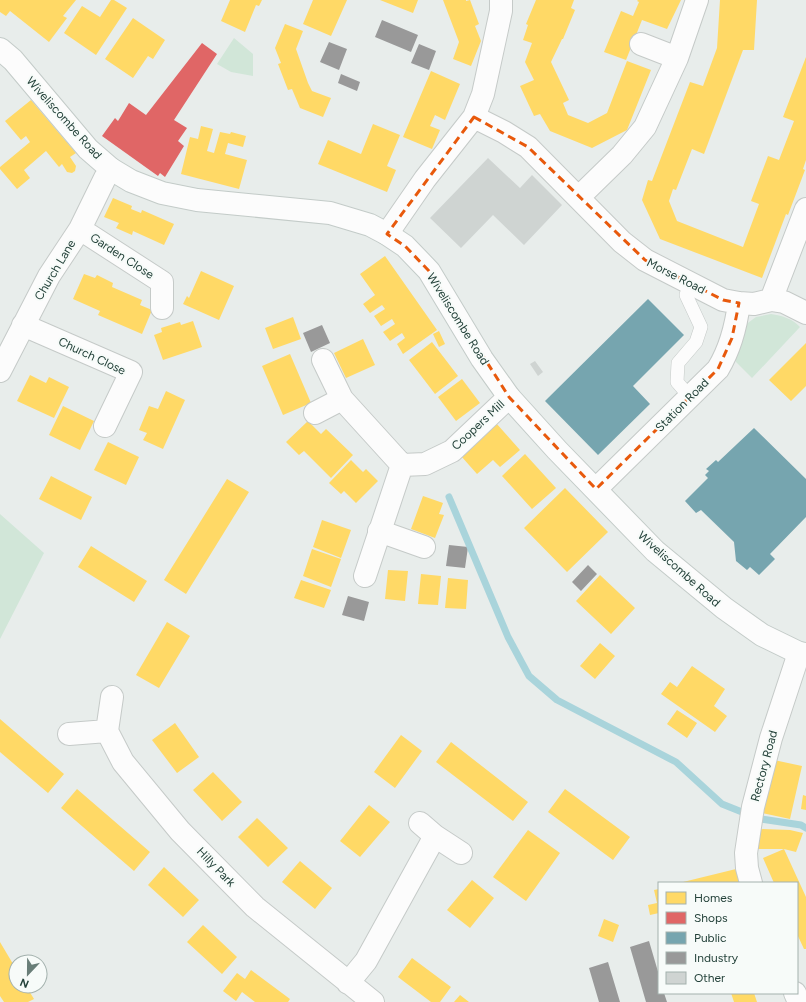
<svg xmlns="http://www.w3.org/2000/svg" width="806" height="1002" viewBox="0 0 806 1002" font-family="Figtree,sans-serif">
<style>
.green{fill:#d1e6d8}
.homes{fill:#ffd966}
.shops{fill:#e06666}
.public{fill:#76a5af}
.industry{fill:#999}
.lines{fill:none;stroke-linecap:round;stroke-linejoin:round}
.stream{stroke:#a9d4db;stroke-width:7}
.building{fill:#cfd4d2}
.lane-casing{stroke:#c5cac8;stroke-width:14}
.street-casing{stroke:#c5cac8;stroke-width:24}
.secondary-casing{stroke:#c3cbc8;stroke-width:24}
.lane{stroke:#fcfcfc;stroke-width:13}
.street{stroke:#fcfcfc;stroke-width:22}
.secondary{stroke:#fcfcfc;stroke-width:22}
.marked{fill:none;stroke:#e8590c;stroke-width:3;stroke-dasharray:8 5;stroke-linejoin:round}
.labels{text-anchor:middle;stroke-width:4;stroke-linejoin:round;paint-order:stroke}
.street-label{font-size:12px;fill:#24423a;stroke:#f7fbf9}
</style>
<rect width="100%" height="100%" fill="#e8edeb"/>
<path class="green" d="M234 38 253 54V76L231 72 217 64Z
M771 314C782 316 792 318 800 327L752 378 736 362 735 351 745 325 756 317Z
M0 514 44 553 0 639Z"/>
<path class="homes" d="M0 0H76L63 16 67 18 49 42 10 11 6 16 0 12Z
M111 0H114L127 8 96 55 64 33 82 6 100 17Z
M230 0H262L259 6 256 5 245 32 221 21Z
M313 0H347L331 36 303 24Z
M380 0H418L413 13Z
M443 0H466V1L470 0 479 24 475 26 481 41 471 66 453 59 459 42Z
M536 0H574L571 8 575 10 563 39H562L551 62 569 100 563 103 568 115 588 123 607 113 627 61 651 70 627 130 592 148 550 131 540 114 534 116 520 86 534 80 525 62 532 43 523 40 528 25 526 24Z
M638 0H681L667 29 642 20 626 60 604 52 621 11 633 16 639 2 637 1Z
M720 0H757L754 50H743L704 154 692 149 676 190 673 189 669 201 677 221 743 247 759 204 751 201 768 156 779 160 794 121 783 117 806 57V160L803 169 805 170 788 215 786 214 762 278 660 239 642 200 648 180 652 181 690 82 703 86 717 48Z
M133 18 165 40 153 59 148 56 133 78 105 59Z
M285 24 303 31 296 49 308 83 312 91 331 98 323 117 300 108 292 89 288 90 278 64 281 63 275 48Z
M431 71 460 84 445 120 435 115 430 126 440 130 432 149 403 137Z
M31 100 76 153 70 157 76 166 75 171 72 173 67 172 62 164 59 167 46 151 24 170 30 178 17 189 0 169V167L30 142 26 136 21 140 5 121Z
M373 124 400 135 387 166 396 170 387 192 318 164 328 140 361 154Z
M201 126 213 129 207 151 214 153 220 132 230 134 231 132 246 136 243 147 228 143 225 154 247 160 239 189 181 174 190 137 198 139Z
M113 198 132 206 131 209 141 213 142 210 174 224 164 245 133 231 132 235 116 228 119 223 104 217Z
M385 256 437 330 403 354 397 344 405 338 402 333 390 341 383 332 395 324 392 319 381 326 374 316 385 309 382 305 370 313 363 304 375 295 360 274Z
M201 271 234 286 219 320 183 304 187 296 189 298Z
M84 274 95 278 97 275 113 283 112 287 142 300 140 305 152 310 142 334 98 315 100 311 73 299Z
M293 317 301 339 273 349 265 328Z
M193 321 202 347 163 360 154 335 162 332 161 328 180 322 181 325Z
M439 331 445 344 439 347 433 334Z
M363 339 375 365 346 378 334 353Z
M432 342 458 376 435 394 409 360Z
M806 343V386L791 401 769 380Z
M290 354 311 403 283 415 262 366Z
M30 375 46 383 49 377 69 387 54 418 17 401Z
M462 379 480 403 456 421 438 397Z
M166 391 185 400 163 449 143 440 147 433 139 430 149 406 158 409Z
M63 406 94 421 80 450 49 435Z
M308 421 321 434 326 429 353 455 331 478 304 451 299 455 286 442Z
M496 423 520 450 500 467 493 460 477 474 461 456Z
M108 442 139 457 126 485 94 470Z
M525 454 556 488 532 509 502 476Z
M351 460 363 472 366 469 378 481 356 503 344 491 341 494 329 483Z
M51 476 92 497 81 520 39 499Z
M227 479 249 492 186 594 164 580Z
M565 488 608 532 567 572 524 528Z
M423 496 443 503 439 514 444 515 435 538 411 529Z
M322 520 351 530 341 558 313 547Z
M91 546 147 581 134 602 78 567Z
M312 549 341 559 331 587 303 576Z
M388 570 408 571 405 601 385 599Z
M421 574 441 576 438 605 418 604Z
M600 575 635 608 611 634 576 601Z
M448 578 468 580 466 609 445 608Z
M301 580 331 590 324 608 294 598Z
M167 622 190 636 159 688 136 675Z
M600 643 615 656 595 679 580 666Z
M692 666 725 689 714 706 727 716 715 732 661 694 670 682 677 687Z
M677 710 697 723 687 738 667 724Z
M0 719 64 774 48 793 0 752Z
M175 723 199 757 177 773 152 740Z
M401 735 422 751 395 788 374 772Z
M451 742 528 802 513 821 436 762Z
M774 760 802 766 790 819 762 813Z
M213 772 242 802 222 821 193 790Z
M77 789 150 852 134 871 61 808Z
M565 789 630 837 613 860 548 812Z
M803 795 806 796V810L801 809Z
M369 805 390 822 360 857 340 841Z
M257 818 288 848 268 867 238 837Z
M759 829 790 830 803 833 796 852 784 849 806 897V949H804L797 934V883H774L763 858 784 849H757Z
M528 830 560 853 526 901 493 877Z
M300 861 332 888 315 909 282 882Z
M164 867 199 900 183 917 148 885Z
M736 869 740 883H683V882Z
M472 880 494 898 470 928 447 910Z
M659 889V913L650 915 648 905 657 903 654 890Z
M604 919 619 925 613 942 598 936Z
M203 925 237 957 222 974 187 942Z
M0 942 16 969V986H26L34 999 28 1002H4L0 996Z
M412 958 451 987 440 1002H431L398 977Z
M251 970 290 999 288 1002H255L242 992 236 1001 223 991 237 973 245 979Z
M731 993H754L757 1002H734Z
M460 995 469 1002H454Z"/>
<path class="shops" d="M202 43 217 54 174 120 187 128 178 141 184 146 165 177 160 173 158 176 102 136 115 118 118 121 129 103 146 115Z"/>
<path class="public" d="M648 299 684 335 633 386 650 404 598 455 545 401Z
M754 428 806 479V517L770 554 775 559 759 575 750 567 747 570 736 561 734 542 701 510 696 513 685 501 708 478 705 475 709 471 706 469 716 460 718 462Z"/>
<path class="industry" d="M382 20 418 35 411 52 375 37Z
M329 42 347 49 339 70 320 62Z
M419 44 436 51 429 70 411 63Z
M341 74 360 82 357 91 338 83Z
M322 325 330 343 311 352 303 333Z
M449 545 468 547 465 568 446 566Z
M588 565 597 574 581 591 572 582Z
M348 596 369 602 364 621 342 615Z
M649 941 659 975V993H664L667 1002H646L630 947Z
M608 962 620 1002H599L589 968Z"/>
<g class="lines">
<path class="stream" d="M449 497 508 637 529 676 557 700 676 762 722 804 742 812
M761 819 801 825 806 828"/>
</g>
<path class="building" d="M488 158 520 188 532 175 562 205 524 245 493 215 461 248 430 218Z
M535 361 543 372 538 376 530 364Z"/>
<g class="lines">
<g class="lane-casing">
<path id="lane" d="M690 397 677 382 678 363 696 342 701 327 686 295 690 283"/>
</g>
<g class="street-casing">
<path id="street" d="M641 44 677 58
M474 117 483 94 501 11V0
M579 197 622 155 645 127 677 58 697 0
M80 229 162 282V308
M387 234 425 179 474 117 504 132 528 147 622 242 645 260 723 300 739 303 754 304 771 300 784 302 806 313
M771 300 806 209
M23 325 131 372 105 426
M323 360 342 399 402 465
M0 371 49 276 80 229 105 178 111 169
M315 413 342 399
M596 489 718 369C730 349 736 327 739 303
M379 531 424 547
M365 576 402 465 425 464 452 451 509 397
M107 731 123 762 180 831 255 907 373 1002
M69 734 107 731 112 697
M420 823 435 836 461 853
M751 883 747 868 746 853 753 807 771 738 799 653
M348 983 366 961 435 836
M795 993 799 1002"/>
</g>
<g class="secondary-casing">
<path id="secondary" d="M0 49 13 60 88 149 111 169 131 181 162 193 197 200 330 213 370 225 387 234 405 246 429 271 482 359 509 397 557 450 655 551 724 608 762 635 799 653 806 654"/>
</g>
<use href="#lane" class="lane"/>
<use href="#street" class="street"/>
<use href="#secondary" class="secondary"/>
</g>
<path class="marked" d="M474 117 528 147 645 260 723 300 739 303 732 338 718 369 596 489 509 397 429 271 405 246 387 234Z"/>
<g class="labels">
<g class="street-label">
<text transform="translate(64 118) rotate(48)" y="4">Wiveliscombe Road</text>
<text transform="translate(122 256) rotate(33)" y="4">Garden Close</text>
<text transform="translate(55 270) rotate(-59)" y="4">Church Lane</text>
<text transform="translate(676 276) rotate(27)" y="4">Morse Road</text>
<text transform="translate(458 319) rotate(58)" y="4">Wiveliscombe Road</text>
<text transform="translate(92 356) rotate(25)" y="4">Church Close</text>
<text transform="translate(682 405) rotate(-45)" y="4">Station Road</text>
<text transform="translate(478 425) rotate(-43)" y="4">Coopers Mill</text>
<text transform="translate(679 569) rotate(42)" y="4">Wiveliscombe Road</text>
<text transform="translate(764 766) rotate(-75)" y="4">Rectory Road</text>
<text transform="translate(216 867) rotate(46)" y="4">Hilly Park</text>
</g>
</g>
<rect x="658" y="882" width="140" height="112" fill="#f7fbf9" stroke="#a3b1ad"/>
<rect x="666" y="892" width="20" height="12" fill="#ffd966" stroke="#a3b1ad"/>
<text x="694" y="902" font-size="12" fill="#24423a">Homes</text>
<rect x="666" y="912" width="20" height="12" fill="#e06666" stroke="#a3b1ad"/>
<text x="694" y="922" font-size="12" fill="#24423a">Shops</text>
<rect x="666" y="932" width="20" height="12" fill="#76a5af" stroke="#a3b1ad"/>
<text x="694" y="942" font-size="12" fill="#24423a">Public</text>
<rect x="666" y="952" width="20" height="12" fill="#999999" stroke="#a3b1ad"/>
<text x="694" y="962" font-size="12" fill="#24423a">Industry</text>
<rect x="666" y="972" width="20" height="12" fill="#cfd4d2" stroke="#a3b1ad"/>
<text x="694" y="982" font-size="12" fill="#24423a">Other</text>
<g transform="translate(28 974) rotate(202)"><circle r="19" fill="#f7fbf9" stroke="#a3b1ad"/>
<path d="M0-3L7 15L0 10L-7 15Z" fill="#697e78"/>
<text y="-6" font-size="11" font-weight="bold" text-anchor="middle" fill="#24423a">N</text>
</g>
</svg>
